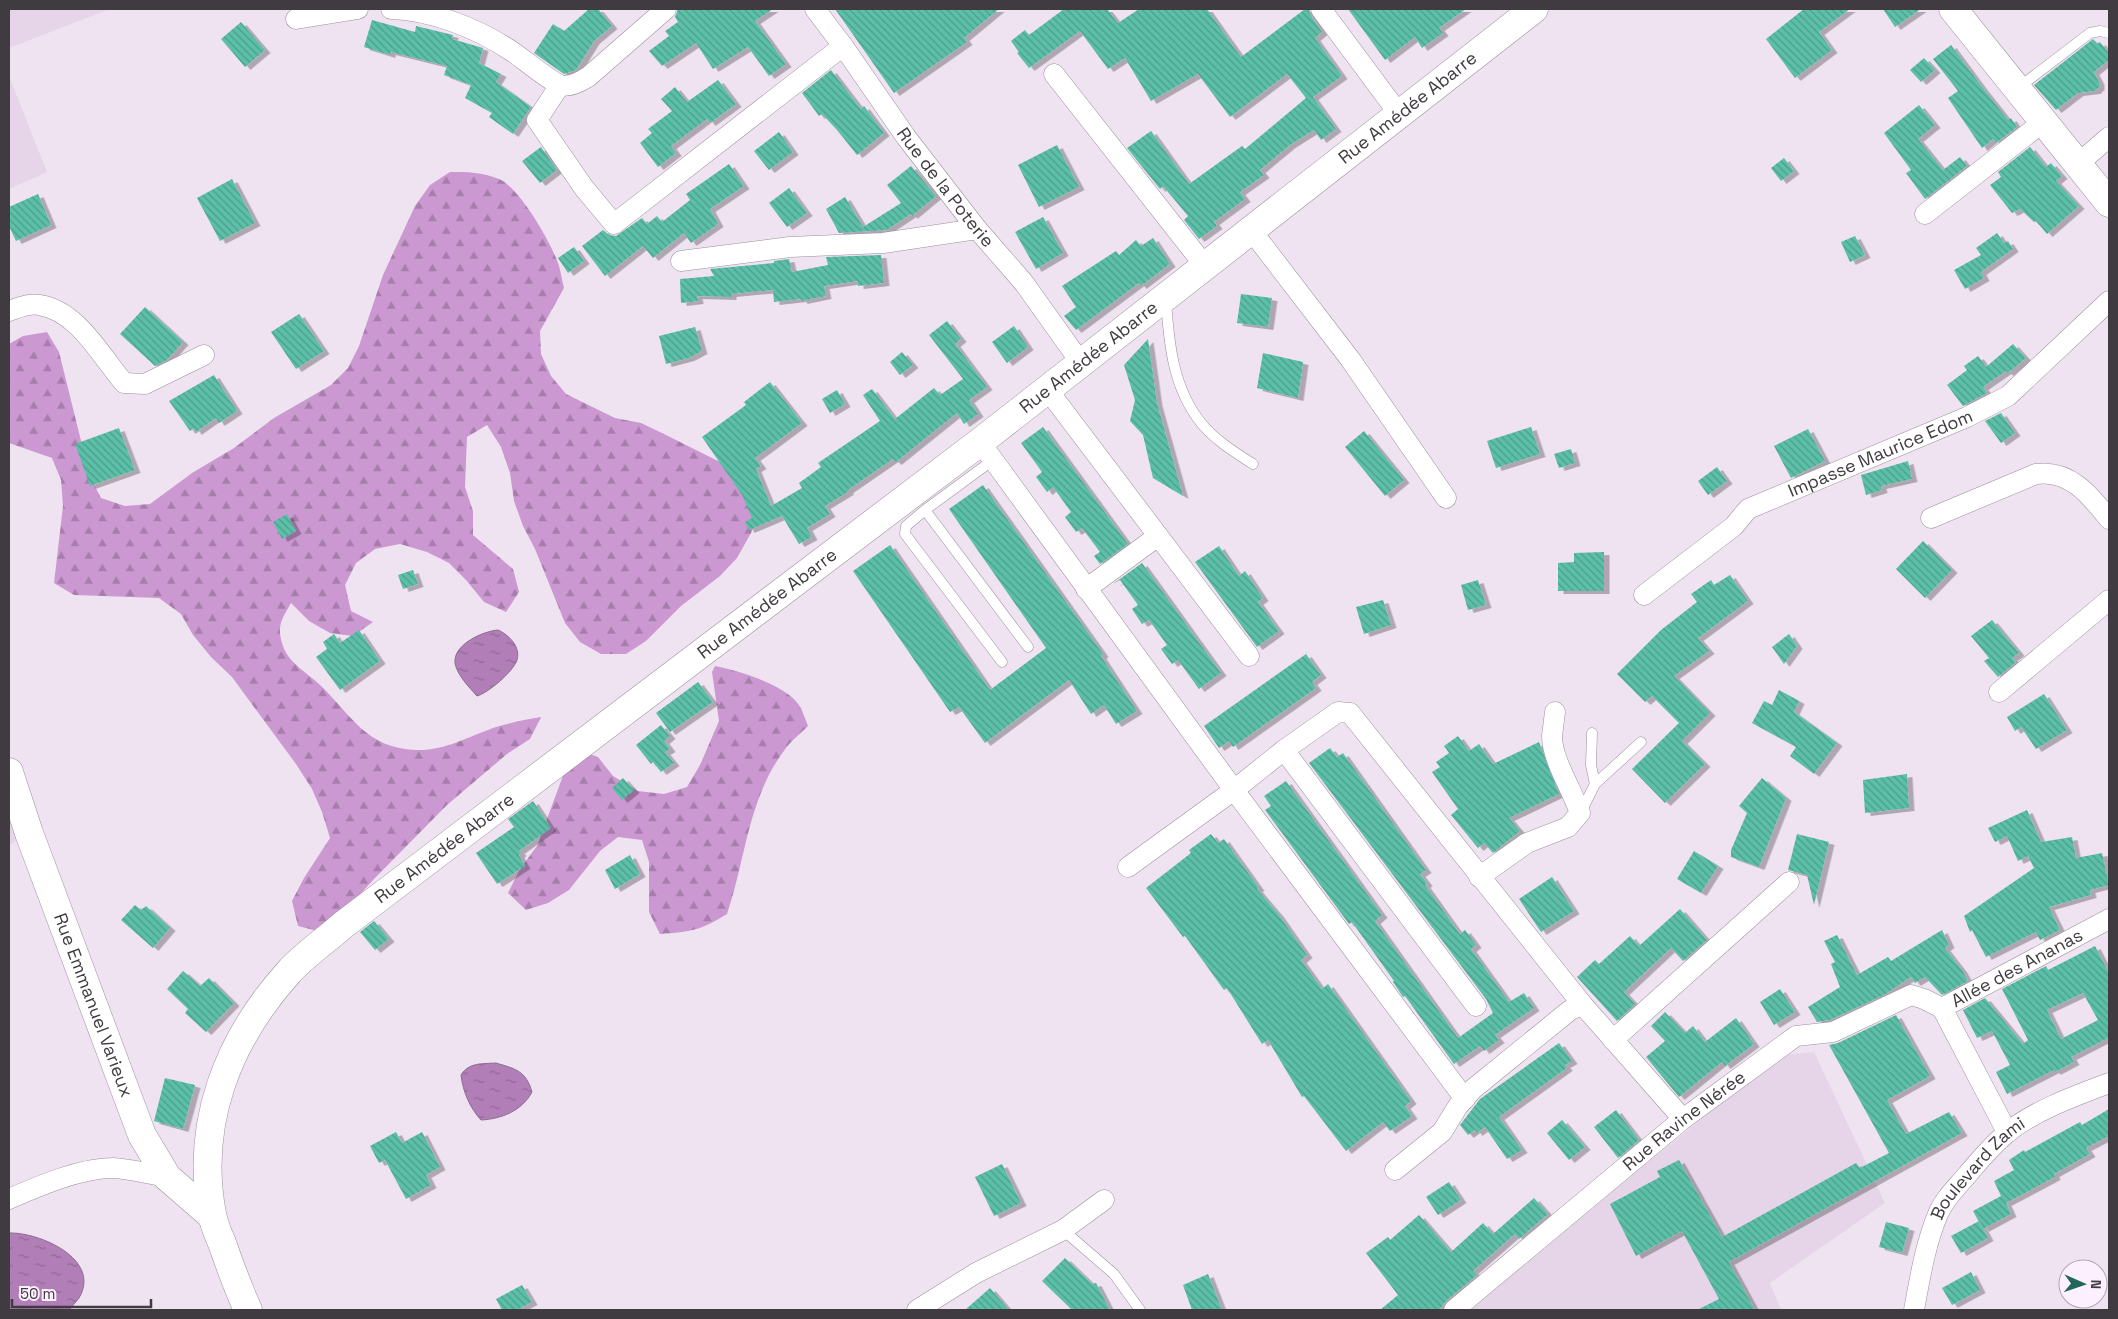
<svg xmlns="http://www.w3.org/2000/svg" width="2118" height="1319" viewBox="0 0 2118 1319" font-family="'Space Grotesk',sans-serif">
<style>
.built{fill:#e6d5e8}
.forest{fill:url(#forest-firs)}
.water{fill:url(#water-ripples);stroke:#8f6a93}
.building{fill:url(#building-back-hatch);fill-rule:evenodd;filter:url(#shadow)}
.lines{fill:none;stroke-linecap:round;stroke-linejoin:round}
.lane-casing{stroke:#9b8f9c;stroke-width:11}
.street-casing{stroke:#9b8f9c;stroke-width:21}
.secondary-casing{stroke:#9b8f9c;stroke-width:29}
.primary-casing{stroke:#9b8f9c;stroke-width:29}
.lane{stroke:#fff;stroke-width:10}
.street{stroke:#fff;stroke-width:20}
.secondary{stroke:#fff;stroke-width:28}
.primary{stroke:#fff;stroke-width:28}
.labels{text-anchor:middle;stroke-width:4.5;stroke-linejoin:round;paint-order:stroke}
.street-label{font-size:18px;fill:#403b40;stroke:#fdf0fe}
</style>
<defs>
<pattern id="forest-firs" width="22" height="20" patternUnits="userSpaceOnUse" patternTransform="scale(1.25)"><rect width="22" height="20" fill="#cc98d2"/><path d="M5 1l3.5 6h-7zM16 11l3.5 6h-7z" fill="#a77dac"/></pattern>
<pattern id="water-ripples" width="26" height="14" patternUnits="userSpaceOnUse" patternTransform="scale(1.25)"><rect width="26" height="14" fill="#b17eb7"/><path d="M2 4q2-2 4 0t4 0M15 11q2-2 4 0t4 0" fill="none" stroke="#916896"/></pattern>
<pattern id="building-back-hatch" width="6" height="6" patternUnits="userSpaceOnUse" patternTransform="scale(1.25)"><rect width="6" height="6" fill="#5cc0a9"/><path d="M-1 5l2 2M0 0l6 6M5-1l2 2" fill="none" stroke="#4d9d8b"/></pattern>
<filter id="shadow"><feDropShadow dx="5.5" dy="3" stdDeviation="0" flood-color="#0004"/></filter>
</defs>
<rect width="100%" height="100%" fill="#efe3f1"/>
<path class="built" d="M9 9H110L9 48Z
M9 76 47 172 9 189Z
M9 768 29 833 9 845Z
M1814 1052 1885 1203 1770 1283 1781 1310H1470L1509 1274 1781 1055Z"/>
<path class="forest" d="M450 172C467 172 482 172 499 179 520 188 552 244 559 266 561 273 562 281 564 288L540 331 541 354 551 376 566 394 615 418 641 423 664 434 736 470 763 506 751 533 737 558 720 576 681 606 646 641 626 654H601L580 642 565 623 535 549 523 526 514 501 510 473 501 447 487 425 467 437 465 487 473 511V535L513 569 519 592 506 612 484 602 466 580 449 563 427 552 400 544 375 549 356 563 345 585 351 611 373 622 353 636 330 633 309 621 291 603C282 619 276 626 283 646 288 662 307 673 319 684 352 715 365 748 416 750 444 751 468 737 493 728 508 723 524 720 541 717L530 739 507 754 447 805 373 880 340 917 321 932 298 926 292 901 304 878 330 838 322 812 312 789 296 764 232 677 211 657 193 635 181 614 159 598 74 595 54 583 63 506 61 480 52 458 9 443V344L23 336 47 332 59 352 90 477 101 498 125 506 150 504 192 473 234 448 274 418 331 385 348 368 359 346 383 275 415 206 430 185Z
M715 666C737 670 786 685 799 705 803 711 805 719 808 726 801 733 792 740 786 748 748 797 746 858 727 914 702 930 690 932 660 934L649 912V862L642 840 618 837 600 851 569 890 548 903 526 910 508 893 520 869 537 846 564 773 575 749 598 757 613 776 638 791 664 794 687 787 700 765 719 721 712 672Z"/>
<path class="water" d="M498 630C509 635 521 647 517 660 513 672 488 693 477 696 469 687 457 675 455 663 453 644 484 631 498 630Z
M496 1063C516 1069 526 1071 532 1092 522 1111 501 1119 481 1120 470 1108 463 1092 461 1075 469 1062 483 1064 496 1063Z
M9 1233C39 1232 102 1259 79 1298 76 1302 72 1306 69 1310H9Z"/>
<path class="building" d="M589 9H598L612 26 594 41 576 70 564 74 534 53 553 24 564 31Z
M678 9H773L755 21 786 64 769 76 748 47 713 69 696 43 662 66 649 51 669 36 665 31 678 22 675 17Z
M835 9H999L964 38 967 42 894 93Z
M1064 9H1107L1118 23 1139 9H1207L1241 57 1305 9H1309L1311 16 1322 32 1315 38 1342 76 1313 97 1336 129 1321 140 1314 130 1290 145 1260 170 1264 175 1240 192 1245 199 1214 222 1217 226 1199 239 1184 220 1188 216 1163 186 1160 189 1127 148 1151 131 1189 184 1242 146 1245 149 1306 98 1287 74 1230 117 1198 74 1151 101 1125 58 1108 69 1080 31 1029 68 1017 53 1019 52 1011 41 1025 30 1029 35Z
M1348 9H1466L1439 28 1443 33 1422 48 1415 37 1385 60Z
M1804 9H1850L1819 32 1832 50 1795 78 1766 39Z
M1883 9H1921L1895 27Z
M372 20 415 32 416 26 453 35 452 39 483 48 479 63 501 74 496 82 531 107 513 134 489 117 492 113 465 98 471 85 444 75 447 66 390 52V55L364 47Z
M241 22 265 50 245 67 221 39Z
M2093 39 2098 44 2100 42 2109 53V60L2094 72 2099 82V87L2095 91 2078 93 2056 110 2034 85Z
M1951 45 1982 87 2008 120 2011 118 2017 127 1996 143 1993 139 1982 148 1948 98 1958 91 1933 59Z
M1924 58 1935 70 1921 82 1910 70Z
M831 70 861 109 864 106 884 133 857 155 837 130 822 114 819 116 802 93Z
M718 80 736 104 710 123 707 119 671 146 676 153 658 167 640 143 652 133 648 129 672 111 661 99 675 87 687 102Z
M1919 105 1935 125 1918 139 1943 170 1960 157 1967 166 1925 199 1906 173 1911 170 1884 133Z
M779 132 793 152 769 170 754 151Z
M1057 145 1079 187 1039 207 1018 165Z
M541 147 557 170 540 183 522 161Z
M2030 147 2046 167 2051 163 2062 176 2056 181 2079 206 2047 234 2036 221 2034 222 2020 209 2012 213 1990 185 2001 177 1998 172Z
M1784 158 1794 171 1781 181 1771 168Z
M729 164 744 186 710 209 718 224 691 243 684 233 653 258 643 246 605 276 582 246 603 230 609 235 616 236 642 218 647 224 657 216 662 222 690 200 686 194Z
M911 166 936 196 912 216 911 214 887 230 839 233 826 209 845 197 863 227 901 203 887 185Z
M232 179 255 223 220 241 197 198Z
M789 188 807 213 787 227 769 203Z
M38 194 51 225 16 241 9 226V207Z
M1043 217 1063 253 1036 269 1015 232Z
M1997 233 2004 243 2008 241 2013 249 1981 272 1984 278 1965 289 1954 270 1981 255 1976 248Z
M1855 236 1865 255 1850 262 1841 242Z
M1153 238 1170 264 1141 286 1139 283 1076 330 1064 316 1076 307 1062 286 1116 251 1119 255 1136 240 1141 246Z
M574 247 584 261 568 273 558 258Z
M881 255 884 283 858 286V281L824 286 826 296 802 301 801 299 774 302 773 290 731 294V297L697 296 698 301 681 303 680 279 714 276 710 269 774 263V261L789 259 792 272 828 265 826 257Z
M1241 294 1272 298 1268 327 1237 323Z
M145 307 183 342 167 360 155 366 120 334Z
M299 314 324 351 296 369 271 332Z
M947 321 961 339 955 344 987 387 969 400 978 414 964 424 957 413 896 462 893 459 848 490V492L825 506 830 514 807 528 812 537 799 544 782 516 749 530 745 522 752 518 742 495 702 437 746 405 744 402 770 382 802 423 755 458 761 466 756 469 771 506 802 488 799 483 821 467 818 463 880 421 863 395 872 389 895 419 934 388 940 395 963 379 929 335Z
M1014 326 1028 347 1007 363 992 342Z
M695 327 702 351 689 358 666 364 659 336Z
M1148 339 1157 403 1183 496 1153 478 1143 435 1130 421 1135 400 1124 365Z
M2013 344 2026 358 2008 373 2006 371 1983 387 1987 393 1963 406 1947 385 1967 370 1964 366 1978 356 1986 367Z
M902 352 913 365 900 375 890 362Z
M1263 353 1303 362 1298 398 1257 388Z
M214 375 237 411 219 423 216 418 196 432 194 428 190 431 169 401Z
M837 390 845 404 830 413 822 399Z
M2001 413 2015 433 2001 443 1985 421Z
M1043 427 1128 544 1100 564 1094 556 1100 552 1082 528 1076 532 1065 517 1071 512 1053 487 1047 492 1036 477 1042 472 1021 443Z
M1531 427 1540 454 1496 468 1487 441Z
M119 428 135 470 90 486 75 444Z
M1808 429 1825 461 1791 478 1774 446Z
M1364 431 1404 480 1385 496 1345 447Z
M1571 449 1575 463 1559 468 1554 454Z
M1908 461 1912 479 1881 486 1882 490 1866 495 1861 475Z
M1717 467 1727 481 1708 495 1698 481Z
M983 485 1103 654 1101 656 1137 711 1116 724 1104 705 1091 714 1069 680 985 743 959 707 950 712 853 571 890 545 990 690 1046 648 949 509Z
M287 514 296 531 282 539 273 522Z
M1923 541 1952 570 1925 598 1896 569Z
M1219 546 1239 576 1245 571 1263 598 1258 602 1279 631 1257 647 1195 562Z
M1604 552V591H1558V563L1574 562V553Z
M1142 563 1221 673 1199 689 1178 660 1172 664 1161 649 1167 645 1149 620 1142 624 1132 609 1138 605 1120 580 1113 584Z
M413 570 418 584 403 589 398 575Z
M1730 575 1748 601 1698 638 1709 651 1674 676 1710 713 1682 741 1705 764 1665 803 1632 769 1679 723 1652 696 1645 702 1617 674 1661 630 1697 602 1691 594 1711 580 1714 585Z
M1478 580 1486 605 1468 610 1461 585Z
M1383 600 1391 625 1364 634 1356 607Z
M1992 620 2019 653 2012 658 2016 662 1998 677 1984 661 1989 658 1971 636Z
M359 630 380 661 340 690 316 657 327 649 323 642 334 634 340 643Z
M1789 634 1797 646 1784 664 1772 647Z
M1306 654 1321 675 1312 682 1316 688 1233 747 1229 741 1219 748 1204 726Z
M698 682 713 702 670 732 656 713Z
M1779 690 1799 701 1794 712 1837 743 1814 774 1790 756 1796 747 1752 723 1764 701 1772 705Z
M2044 694 2067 730 2036 749 2021 727 2015 731 2007 717Z
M661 725 670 736 664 741 670 749 665 752 674 763 661 772 653 762 651 764 636 745Z
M1458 736 1469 751 1479 744 1493 764 1539 742 1559 794 1509 818 1520 831 1493 853 1484 843 1478 848 1451 815 1458 809 1432 772 1440 767 1436 762 1449 753 1444 746Z
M1330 748 1337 757 1343 753 1426 870 1420 874 1427 883 1425 885 1460 934 1465 930 1471 938 1476 945 1471 949 1509 1002 1524 993 1534 1008 1495 1035 1499 1040 1484 1051 1480 1046 1454 1064 1405 996 1403 997 1393 982 1394 981 1352 922 1349 924 1265 810 1271 806 1264 796 1286 781 1382 915 1375 921 1458 1038 1493 1013 1486 999 1309 763Z
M1907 774 1909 808 1865 813 1863 780Z
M623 778 634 790 622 800 612 788Z
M1762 778 1786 798 1759 867 1731 857V850L1747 813 1739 806Z
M533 801 551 828 519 851 521 853 519 855 525 866 497 884 476 853 514 827 508 819Z
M2027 810 2041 842 2072 837 2076 858 2102 853 2109 885 2090 890 2091 895 2049 907 2060 930 2040 940 2036 932 1986 957 1972 930 1970 932 1964 916 2034 868 2028 856 2018 861 2007 836 1995 842 1988 828Z
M1211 834 1218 843 1224 839 1259 888 1257 889 1279 915 1307 955 1301 960 1322 989 1328 984 1411 1101 1405 1106 1412 1116 1390 1131 1383 1122 1346 1151 1304 1096 1302 1097 1268 1040 1262 1044 1227 988 1224 990 1185 936 1183 937 1146 888 1191 853 1189 850Z
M1797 834 1829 842 1814 905 1807 875 1788 870Z
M1694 851 1718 866 1701 893 1677 879Z
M630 855 640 874 615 889 605 870Z
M1552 877 1574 911 1541 932 1519 899Z
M135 905 141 910 146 906 170 928 153 948 121 920Z
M1680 909 1707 940 1683 961 1671 948 1624 992 1635 1004 1617 1021 1577 977 1595 960 1599 964 1630 936 1639 946Z
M374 921 389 939 375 950 360 932Z
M1942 930 1949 945 1945 948 1962 970 1968 981 1942 995 1925 977 1915 983 1911 977 1884 995 1830 1020 1817 1022 1808 1007 1840 987 1831 964 1835 962 1824 941 1837 935 1857 975 1888 957 1891 961Z
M2095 946 2109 973V1041L2108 1038 2071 1057 2074 1062 2055 1072 2054 1070 2007 1094 1996 1072 2010 1065 1992 1031 1977 1038 1963 1010 1985 998 2023 1044 2028 1040 2002 989 2046 966 2048 970ZM2083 993 2098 1020 2061 1039 2047 1010Z
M183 971 200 986 209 978 234 1003 206 1032 185 1013 188 1009 167 989Z
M1780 989 1795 1012 1774 1025 1760 1002Z
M1665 1012 1685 1033 1693 1026 1705 1042 1736 1018 1754 1044 1725 1066 1722 1062 1679 1097 1646 1057 1665 1041 1651 1026Z
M1896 1015 1930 1076 1887 1100 1906 1134 1949 1112 1962 1133 1729 1262 1755 1310H1697L1719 1299 1682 1231 1636 1256 1610 1204 1660 1177 1657 1171 1679 1160 1722 1237 1856 1163 1860 1168 1889 1153 1829 1045 1838 1043Z
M1559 1043 1572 1061 1565 1065 1567 1068 1499 1117 1522 1150 1507 1159 1485 1127 1477 1133 1475 1130 1468 1135 1460 1125 1480 1099Z
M165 1078 195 1085 183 1129 154 1121Z
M2109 1109V1136L2086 1148 2090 1154 2054 1174 2055 1177 2006 1203 2011 1214 1983 1229 1973 1211 2001 1196 1994 1181 2014 1170 2009 1160 2024 1150 2025 1152 2080 1122 2082 1125Z
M1616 1110 1639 1140 1618 1158 1594 1127Z
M1562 1120 1585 1147 1569 1160 1547 1133Z
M396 1132 402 1143 422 1132 440 1167 426 1175 431 1185 406 1199 385 1160 379 1163 370 1146Z
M1002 1164 1021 1203 994 1216 975 1177Z
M1449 1182 1461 1200 1438 1215 1426 1197Z
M1534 1198 1548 1214 1519 1239 1515 1234 1473 1271 1477 1275 1446 1301 1439 1310H1380L1398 1295 1366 1253 1388 1237 1390 1240 1419 1215 1451 1252 1483 1223 1493 1234Z
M1979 1221 1988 1238 1961 1253 1951 1236Z
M1886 1222 1909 1228 1902 1253 1879 1247Z
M1065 1258 1092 1284 1096 1283 1110 1310H1072L1042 1281Z
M1971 1272 1980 1290 1952 1305 1942 1288Z
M1208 1274 1222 1310H1192L1183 1285Z
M522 1285 532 1302 517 1310H502L496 1299Z
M990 1288 1009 1310H965Z"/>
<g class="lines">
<g class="lane-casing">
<path id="lane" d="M2018 88 2090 33 2100 31 2109 33
M1166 301C1169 344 1173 389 1202 424 1216 441 1236 453 1253 464
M993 460 925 510 1028 647
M925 510 906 526 905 534 1002 662
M1592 733 1591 765 1595 784
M1581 812 1595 784 1641 742
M1063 1230 1114 1274 1140 1310"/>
</g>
<g class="street-casing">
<g id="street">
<path d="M391 9C432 10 479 29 513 52 523 59 550 81 560 85 569 88 580 82 588 77L666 9"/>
<path id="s1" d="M815 9 843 46 906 137 977 229 1024 283 1081 363"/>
<path d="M1321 9 1399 114"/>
<path d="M296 19 358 9"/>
<path d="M1054 74 1205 266"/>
<path d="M560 85 537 120 584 188 614 224 843 46"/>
<path d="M2078 164 2109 137"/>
<path d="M1925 214 2043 122"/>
<path d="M1251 230 1350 359 1446 498"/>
<path d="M681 261 790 247 883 243 977 229"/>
<path d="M9 311C18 308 29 303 39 305 77 310 101 356 124 383L145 384 204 355"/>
<path d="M1047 389 1249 656"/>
<path d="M980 442 1234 790 1284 750 1338 712 1350 713 1582 1004 1683 1119"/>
<path d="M1931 518 2036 474C2069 469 2090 495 2109 519"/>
<path d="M1086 589 1158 536"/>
<path id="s2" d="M1644 595 1734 526 1748 509 1967 417 2008 396 2109 301"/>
<path d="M1999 692 2109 600"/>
<path d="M1284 750 1476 1006"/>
<path d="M1128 867 1234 790 1465 1099"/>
<path d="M1479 877 1527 843 1568 827 1580 813C1572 789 1552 760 1552 736 1553 728 1554 720 1555 712"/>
<path d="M1613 1040 1789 882"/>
<path id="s3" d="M2007 1132 1942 1008 2109 919"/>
<path d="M1395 1170 1442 1132 1458 1106 1473 1089 1569 1011 1582 1004"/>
<path d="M9 1199C39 1186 80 1168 113 1168 131 1169 150 1174 167 1177"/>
<path d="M917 1310 976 1273 1063 1230 1104 1200"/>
<path id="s4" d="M1454 1310 1683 1119 1796 1036 1833 1032 1911 995 1924 999 1942 1008"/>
<path id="s5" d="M1914 1310C1920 1278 1925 1245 1938 1214 1944 1199 1957 1187 1967 1175 1980 1160 1992 1145 2007 1133 2033 1111 2077 1095 2109 1083"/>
</g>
</g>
<g class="secondary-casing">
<g id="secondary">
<path id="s6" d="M9 772 29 833 142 1135 167 1177 212 1216"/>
<path id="s7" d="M248 1310C238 1288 230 1266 222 1243 218 1234 214 1224 212 1214 195 1123 228 1040 288 973 304 955 325 941 343 925L980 442 1534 9"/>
</g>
</g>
<g class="primary-casing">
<path id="primary" d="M1953 9 2109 203"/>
</g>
<use href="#lane" class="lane"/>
<use href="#street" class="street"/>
<use href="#secondary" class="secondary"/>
<use href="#primary" class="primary"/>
</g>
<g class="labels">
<g class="street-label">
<text dy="6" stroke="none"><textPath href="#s7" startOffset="1780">Rue Amédée Abarre</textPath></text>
<text dy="6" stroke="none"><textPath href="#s1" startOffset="221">Rue de la Poterie</textPath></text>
<text dy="6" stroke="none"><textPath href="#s7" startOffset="1375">Rue Amédée Abarre</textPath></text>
<text dy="6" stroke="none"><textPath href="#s2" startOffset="279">Impasse Maurice Edom</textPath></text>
<text dy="6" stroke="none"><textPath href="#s7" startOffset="970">Rue Amédée Abarre</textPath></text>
<text dy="6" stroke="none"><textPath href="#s7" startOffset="565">Rue Amédée Abarre</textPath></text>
<text dy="6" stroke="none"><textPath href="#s3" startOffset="225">Allée des Ananas</textPath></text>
<text dy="6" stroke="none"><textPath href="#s6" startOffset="248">Rue Emmanuel Varieux</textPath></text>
<text dy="6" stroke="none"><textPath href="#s4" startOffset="298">Rue Ravine Nérée</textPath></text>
<text dy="6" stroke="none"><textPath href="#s5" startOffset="160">Boulevard Zami</textPath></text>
</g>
</g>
<rect width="2118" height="1319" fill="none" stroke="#403b40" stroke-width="20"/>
<g transform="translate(2083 1284) rotate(92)"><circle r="24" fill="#fdf0fe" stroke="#b1a8b2"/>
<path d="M0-4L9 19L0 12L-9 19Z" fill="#236758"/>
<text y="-8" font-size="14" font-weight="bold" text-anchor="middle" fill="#403b40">N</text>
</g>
<path d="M12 1299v8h139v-8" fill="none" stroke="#403b40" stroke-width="2.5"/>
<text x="20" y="1299" font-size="15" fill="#403b40" stroke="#fdf0fe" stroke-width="4" paint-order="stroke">50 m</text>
</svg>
